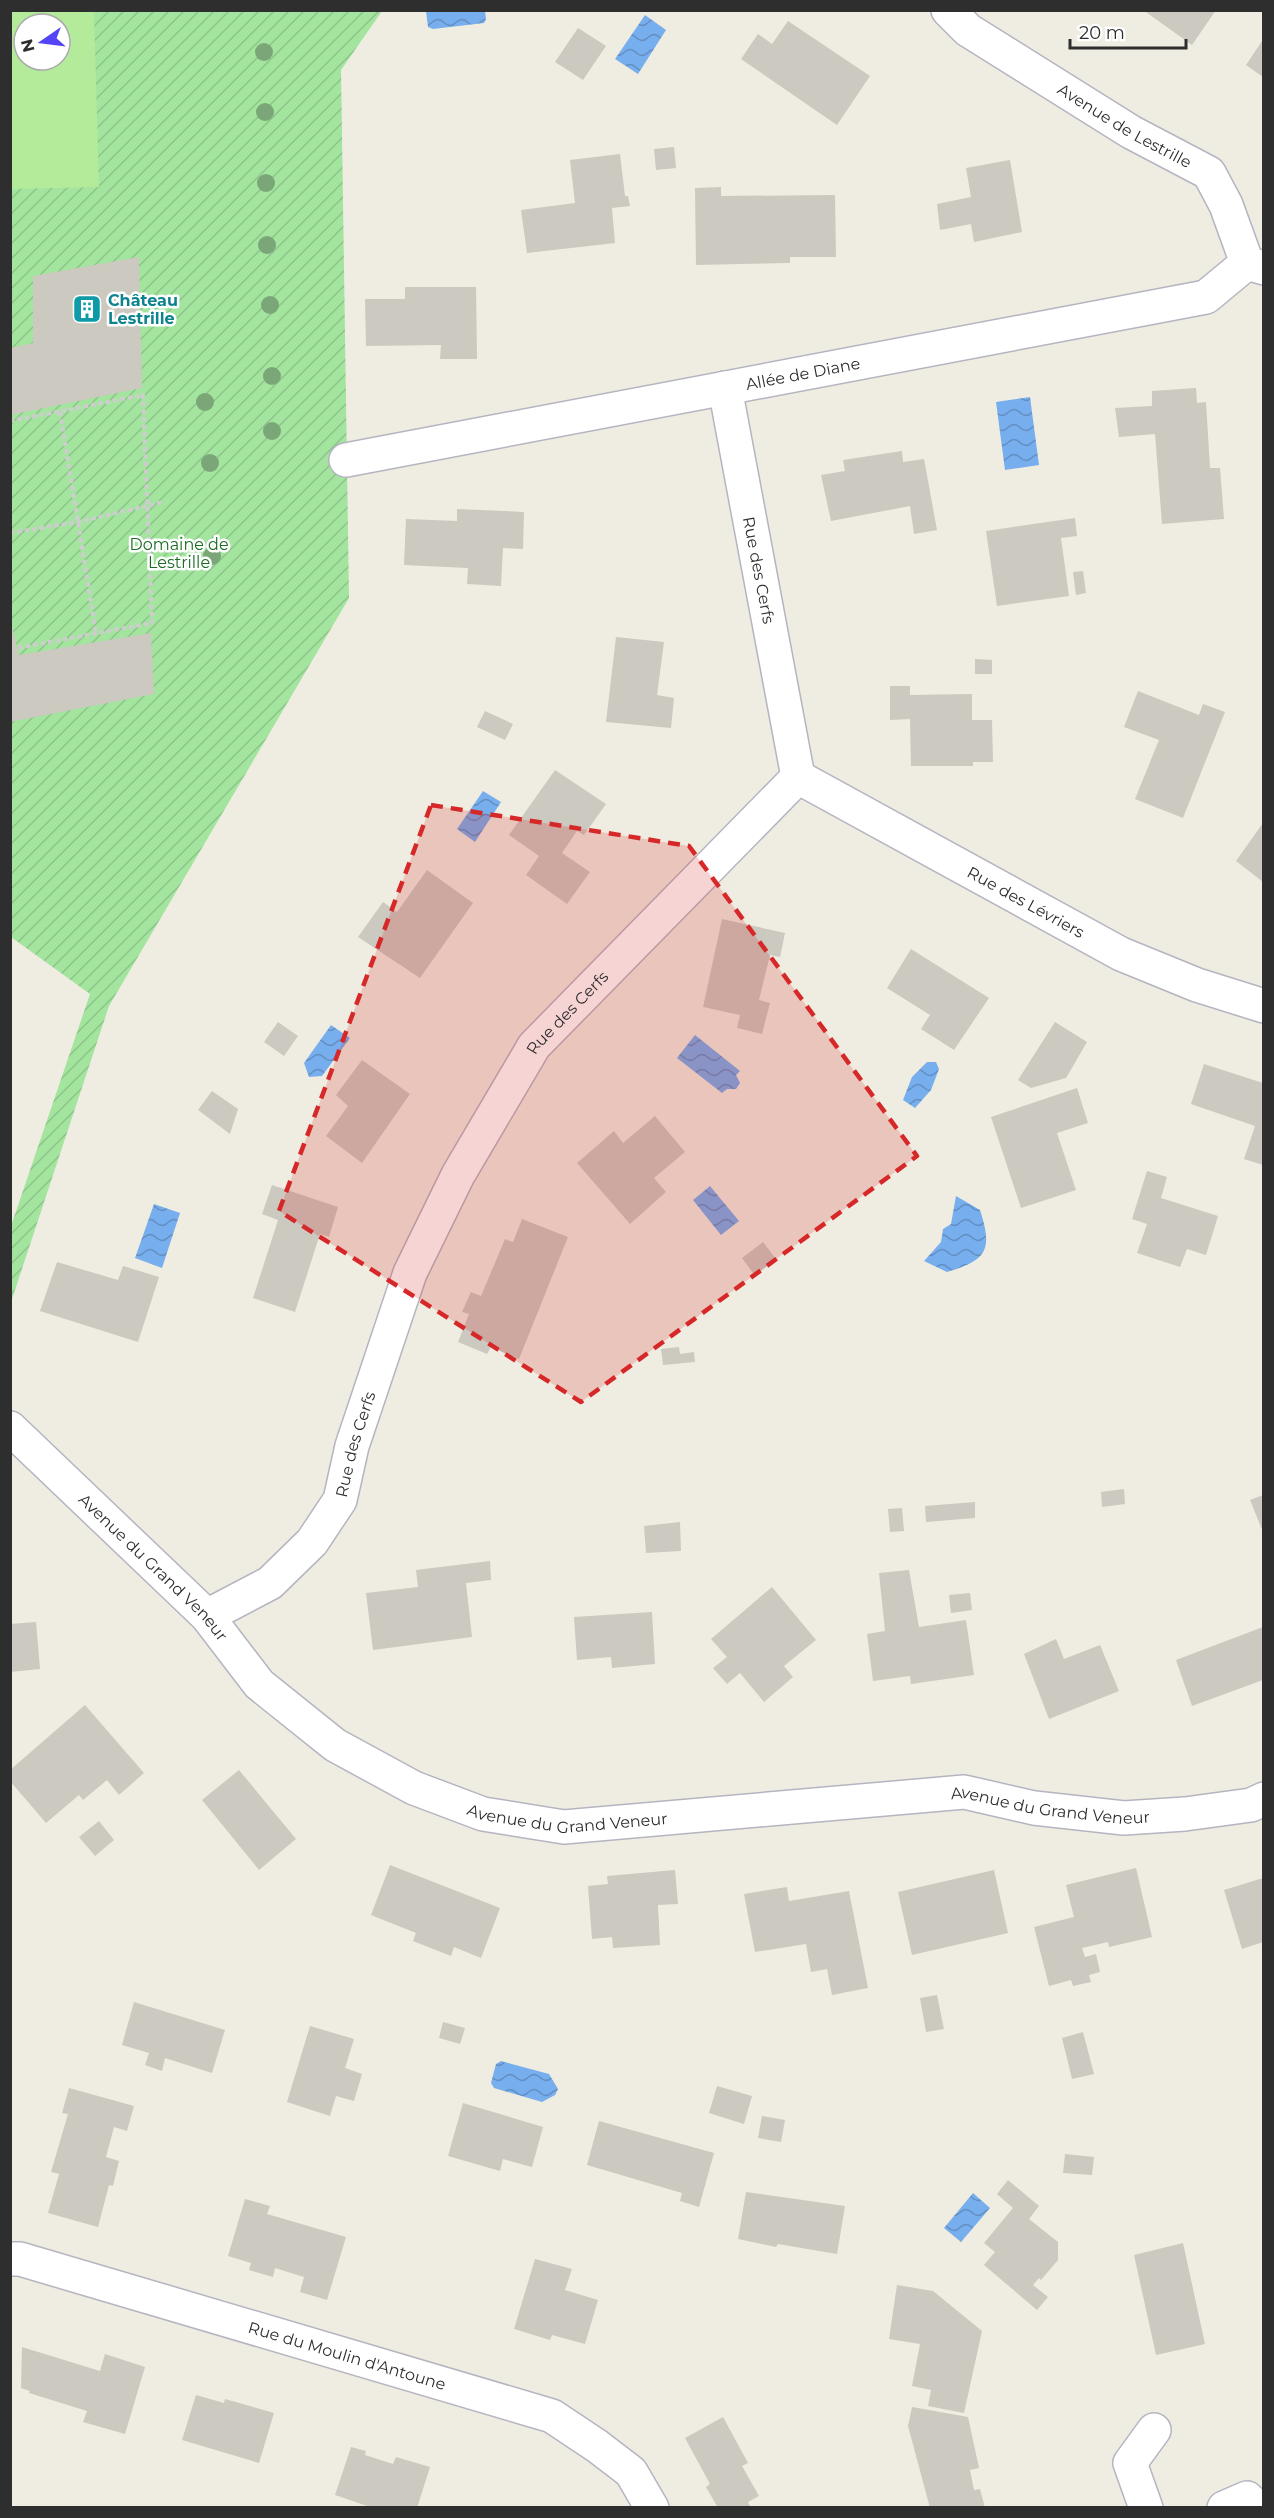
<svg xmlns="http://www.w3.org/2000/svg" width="1274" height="2518" viewBox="0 0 1274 2518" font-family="Montserrat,sans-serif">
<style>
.garden{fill:url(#garden-furrows);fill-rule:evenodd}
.pitch{fill:#b3eb9b;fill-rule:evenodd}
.water{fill:url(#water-waves)}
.building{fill:#cbc9c0}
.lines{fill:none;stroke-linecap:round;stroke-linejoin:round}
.minor-casing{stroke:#b5b4c1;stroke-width:36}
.path{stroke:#cdcdcd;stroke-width:4;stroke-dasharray:4.5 3;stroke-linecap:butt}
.minor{stroke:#fff;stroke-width:33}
.tree{fill:#7ba678}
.marked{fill:#d62828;fill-opacity:0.2;stroke:#d62828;stroke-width:4.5;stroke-dasharray:12 8;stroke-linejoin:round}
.labels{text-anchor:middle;stroke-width:5;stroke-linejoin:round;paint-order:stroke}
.street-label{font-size:16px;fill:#2e2e2e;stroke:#fff}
.culture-label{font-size:16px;font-weight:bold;fill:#0d838f;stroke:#fff;text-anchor:start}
.park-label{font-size:16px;fill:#1c6c22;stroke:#fff}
</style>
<defs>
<pattern id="garden-furrows" width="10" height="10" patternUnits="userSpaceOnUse" patternTransform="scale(1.5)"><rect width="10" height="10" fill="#a3e49f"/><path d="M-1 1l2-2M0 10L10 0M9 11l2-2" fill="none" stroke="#8dc489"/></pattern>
<pattern id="water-waves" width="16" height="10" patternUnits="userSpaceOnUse" patternTransform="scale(1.5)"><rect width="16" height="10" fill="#77aeee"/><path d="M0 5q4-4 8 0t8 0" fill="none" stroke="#628ec1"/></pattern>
</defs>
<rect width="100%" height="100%" fill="#efede1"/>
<path class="garden" d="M11 11H382L341 70 349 598 109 1006 11 1302V1226L90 994 11 937ZM24 24H60V60H24Z"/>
<path class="pitch" d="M10 11H94L99 187 11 189ZM24 24H60V60H24Z"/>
<path class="water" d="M426 11H485L486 19 484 23 433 29 428 27Z
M645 15 666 30 638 74 615 59Z
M1030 397 1039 465 1005 470 996 402Z
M483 791 501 802 475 842 457 829Z
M331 1025 350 1038 322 1076 309 1077 304 1063Z
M695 1035 740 1071 736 1075 740 1083 736 1089H727L722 1093 677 1058Z
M927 1062H936L939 1069 931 1090 915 1108 903 1100 912 1077Z
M710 1186 739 1221 721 1235 693 1200Z
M956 1196 980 1210C993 1250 987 1260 947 1272L924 1261 941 1242 943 1229 951 1224Z
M154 1204 180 1213 162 1268 135 1258Z
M501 2061 549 2074 558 2089 555 2095 542 2102 494 2088 491 2083 496 2064Z
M973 2193 990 2208 961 2242 944 2228Z"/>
<path class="building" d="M1143 10H1216L1192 45Z
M788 21 870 76 837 125 741 59 758 34 772 44Z
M578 28 606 46 583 80 555 62Z
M1262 41 1263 42V77L1246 65Z
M674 147 676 168 656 170 654 149Z
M620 154 625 196H628L630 206 612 208 615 243 527 253 521 210 575 203 570 160Z
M1010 160 1022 232 974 242 971 224 940 230 937 204 971 197 966 168Z
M721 187V196L835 195 836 257H790V263L696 265 695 188Z
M139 257 142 388 10 415V348L33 343V276Z
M405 287H476L477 359H440L441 345 366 346 365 299H405Z
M1196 388 1197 403 1206 402 1210 468H1220L1224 519 1162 524 1155 434 1119 437 1115 408 1152 406V391Z
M902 451 903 462 924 459 937 530 914 534 910 506 831 521 821 475 845 471 843 460Z
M457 509 524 512 523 549 503 548 501 586 467 584 468 568 404 565 406 519 457 521Z
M1075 518 1077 536 1061 538 1069 596 997 606 986 531Z
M1083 571 1086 593 1076 595 1073 572Z
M10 619 19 655 151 633 154 694 10 722Z
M616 637 664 642 657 695 674 698 671 728 606 722Z
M975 659 992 660V674H975Z
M890 686H910V695L972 694V720H992L993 762H973V766H911L910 719 890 720Z
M1138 691 1199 715 1203 704 1225 712 1183 818 1135 799 1159 740 1124 727Z
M485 711 513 724 505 740 477 727Z
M555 770 606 804 584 835 577 831 562 853 590 872 567 904 526 875 539 856 509 835Z
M1263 823V882L1236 861Z
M427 870 473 903 420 978 358 937 383 902 397 912Z
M722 919 785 933 780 957 770 955 759 1000 770 1003 762 1034 737 1028 740 1015 703 1007Z
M911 949 989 998 954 1050 921 1029 930 1015 887 988Z
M278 1022 298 1036 284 1056 264 1042Z
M1055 1022 1087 1042 1066 1078 1031 1088 1018 1080Z
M362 1060 410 1094 362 1163 326 1136 348 1106 336 1095Z
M1204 1064 1263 1083V1165L1244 1159 1255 1126 1191 1104Z
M1077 1088 1088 1123 1057 1133 1076 1190 1021 1208 991 1117Z
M212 1091 238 1109 230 1134 198 1110Z
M655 1116 685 1152 654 1178 666 1192 630 1224 577 1163 614 1131 623 1143Z
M1147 1171 1167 1177 1161 1198 1218 1216 1206 1255 1187 1249 1180 1267 1137 1253 1147 1224 1132 1219Z
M272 1185 338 1207 329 1237 320 1234 295 1312 253 1298 278 1220 262 1214Z
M522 1219 568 1237 519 1359 491 1347 487 1354 458 1342 469 1314 462 1312 471 1292 481 1296 505 1239 513 1242Z
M763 1242 776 1259 755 1276 742 1258Z
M57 1262 118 1280 123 1266 159 1277 138 1342 40 1311Z
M679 1347 680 1354 694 1352 695 1362 663 1365 661 1349Z
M1124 1489 1125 1504 1102 1507 1101 1492Z
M1263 1495V1532L1250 1500Z
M975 1502V1518L926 1522 925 1506Z
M902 1508 904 1531 890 1532 888 1509Z
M680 1522 681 1551 646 1553 644 1526Z
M490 1561 491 1580 466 1583 472 1637 373 1650 366 1593 418 1587 416 1570Z
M909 1570 919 1627 966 1620 974 1675 911 1684 910 1676 873 1681 867 1634 885 1631 879 1573Z
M772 1587 816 1640 784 1666 793 1677 764 1702 740 1673 727 1684 713 1668 727 1657 711 1639Z
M970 1593 972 1610 951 1613 949 1595Z
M652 1612 655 1664 612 1668 611 1657 577 1660 574 1617Z
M36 1622 40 1669 10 1672V1624Z
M1263 1627V1680L1192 1706 1176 1660Z
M1056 1639 1064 1659 1100 1645 1119 1691 1049 1719 1024 1654Z
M85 1705 144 1773 119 1795 107 1780 83 1800 79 1795 46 1823 10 1781V1770Z
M239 1770 296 1839 259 1870 202 1800Z
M99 1821 114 1840 95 1856 79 1837Z
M390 1865 500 1908 481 1958 454 1947 451 1956 413 1941 416 1933 371 1915Z
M1136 1868 1152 1937 1109 1947 1108 1942 1082 1948 1085 1957 1096 1954 1100 1972 1089 1975 1091 1982 1073 1986 1071 1980 1049 1986 1034 1927 1074 1917 1066 1885Z
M675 1870 678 1904 658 1905 660 1945 613 1948 612 1937 592 1939 588 1886 608 1884 607 1876Z
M994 1870 1008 1933 912 1955 898 1892Z
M1263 1878V1942L1242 1949 1224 1890Z
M787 1887 789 1901 849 1891 868 1988 832 1995 827 1969 811 1972 806 1944 755 1952 744 1894Z
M937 1995 944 2029 926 2032 920 1998Z
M134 2002 225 2030 212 2073 165 2058 162 2071 145 2065 149 2053 122 2045Z
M443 2022 465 2028 460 2044 439 2038Z
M310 2026 354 2039 345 2068 362 2074 354 2101 336 2096 330 2116 287 2102Z
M1083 2032 1094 2074 1072 2079 1062 2038Z
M717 2086 752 2096 744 2124 709 2113Z
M69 2088 134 2106 127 2131 114 2127 106 2157 119 2161 113 2186 109 2185 98 2227 48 2213 59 2174 51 2172 68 2114 62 2113Z
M463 2103 543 2127 532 2167 503 2159 500 2171 448 2156Z
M762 2116 785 2120 781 2142 758 2138Z
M599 2121 714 2153 699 2207 680 2201 682 2193 587 2165Z
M1065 2154 1094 2157 1092 2175 1063 2173Z
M1008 2180 1039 2206 1029 2219 1058 2242V2260L1041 2280 1039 2278 1033 2285 1048 2297 1037 2310 984 2265 995 2252 984 2243 1013 2208 997 2194Z
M746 2192 845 2206 837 2254 778 2244 776 2247 738 2239Z
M245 2199 270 2206 267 2214 346 2237 327 2300 300 2292 304 2277 275 2268 273 2277 249 2270 251 2263 228 2256Z
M1183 2243 1205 2344 1156 2355 1134 2255Z
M535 2259 572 2269 565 2290 598 2300 585 2344 552 2335 550 2340 514 2329Z
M897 2285 933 2291 982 2331 964 2413 928 2406 931 2390 912 2386 920 2344 889 2339Z
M22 2347 100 2371 105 2354 145 2367 125 2434 83 2422 87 2411 29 2393 30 2391 21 2388Z
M196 2395 224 2403 225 2399 274 2413 259 2463 182 2440Z
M912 2407 968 2417 979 2468 970 2470 974 2490 980 2489 985 2508H930L908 2426Z
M723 2417 748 2463 742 2466 759 2496 748 2502 751 2508H718L706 2487 710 2484 685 2438Z
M351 2447 366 2451 365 2455 393 2464 396 2457 430 2467 417 2508H373L335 2495Z"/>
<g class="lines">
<g class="minor-casing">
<g id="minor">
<path id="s1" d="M948 10 968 30 1131 132 1209 173 1226 205 1247 263 1264 268"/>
<path id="s2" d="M346 460 1206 297 1247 263"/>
<path id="s3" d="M798 777 1121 954 1197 985 1264 1006"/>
<path id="s4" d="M10 1428 207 1616 259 1684 335 1745 414 1788 483 1814 564 1827 964 1792 1034 1808 1124 1818 1185 1814 1251 1805 1264 1799"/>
<path id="s5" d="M207 1616 270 1583 312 1542 340 1500 352 1446 410 1273 458 1175 534 1046 798 777 725 388"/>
<path id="s6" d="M10 2259H20L552 2416 597 2446 631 2472 652 2508"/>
<path d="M1146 2508 1130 2463 1154 2430"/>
<path d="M1224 2508 1247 2498 1257 2508"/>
</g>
</g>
<path class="path" d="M60 412 96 633
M10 421 143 395 152 623 17 648
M10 533 78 522 163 502"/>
<use href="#minor" class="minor"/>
</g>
<g class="tree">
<circle cx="264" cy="52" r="9"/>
<circle cx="265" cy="112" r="9"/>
<circle cx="266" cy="183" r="9"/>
<circle cx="267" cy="245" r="9"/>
<circle cx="270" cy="305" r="9"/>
<circle cx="272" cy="376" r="9"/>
<circle cx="205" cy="402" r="9"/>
<circle cx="272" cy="431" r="9"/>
<circle cx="210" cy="463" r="9"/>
<circle cx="212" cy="556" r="9"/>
</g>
<path class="marked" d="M431 805 689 846 917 1156 581 1402 279 1211Z"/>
<defs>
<g id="building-square" transform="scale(1.5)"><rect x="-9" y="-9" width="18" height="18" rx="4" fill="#0f9aa8" stroke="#fff"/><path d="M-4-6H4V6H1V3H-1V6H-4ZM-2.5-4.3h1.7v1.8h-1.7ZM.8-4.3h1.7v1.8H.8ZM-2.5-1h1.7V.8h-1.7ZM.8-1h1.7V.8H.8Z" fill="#fff"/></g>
</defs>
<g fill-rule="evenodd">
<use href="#building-square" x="87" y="309"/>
</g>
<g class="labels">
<g class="street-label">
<text dy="6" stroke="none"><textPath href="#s1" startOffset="212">Avenue de Lestrille</textPath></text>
<text dy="6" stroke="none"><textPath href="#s2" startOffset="465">Allée de Diane</textPath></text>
<text transform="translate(759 570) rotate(79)" y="6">Rue des Cerfs</text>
<text dy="6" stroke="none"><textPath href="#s3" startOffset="260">Rue des Lévriers</textPath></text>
<text dy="6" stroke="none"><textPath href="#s5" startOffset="724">Rue des Cerfs</textPath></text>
<text dy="6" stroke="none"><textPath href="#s5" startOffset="238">Rue des Cerfs</textPath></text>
<text dy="6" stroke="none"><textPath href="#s4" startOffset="200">Avenue du Grand Veneur</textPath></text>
<text dy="6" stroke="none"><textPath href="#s4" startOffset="1190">Avenue du Grand Veneur</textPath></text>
<text dy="6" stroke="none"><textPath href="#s4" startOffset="704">Avenue du Grand Veneur</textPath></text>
<text dy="6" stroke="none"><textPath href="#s6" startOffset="351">Rue du Moulin d'Antoune</textPath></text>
</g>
<g class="culture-label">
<text x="108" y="306">Château<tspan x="108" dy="18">Lestrille</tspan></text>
</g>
<g class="park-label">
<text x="179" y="550">Domaine de<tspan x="179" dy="18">Lestrille</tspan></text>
</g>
</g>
<rect width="1274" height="2518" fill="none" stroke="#2e2e2e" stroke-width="24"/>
<g transform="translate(42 42) rotate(256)"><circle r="28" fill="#ffffff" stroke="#ababab" stroke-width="1.5"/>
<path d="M0-4.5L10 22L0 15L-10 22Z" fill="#5444f8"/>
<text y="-9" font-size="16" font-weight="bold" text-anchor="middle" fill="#2e2e2e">N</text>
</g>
<path d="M1070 39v9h116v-9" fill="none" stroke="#2e2e2e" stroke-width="3"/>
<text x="1079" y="39" font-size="18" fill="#2e2e2e" stroke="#ffffff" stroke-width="4.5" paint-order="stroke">20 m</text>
</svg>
